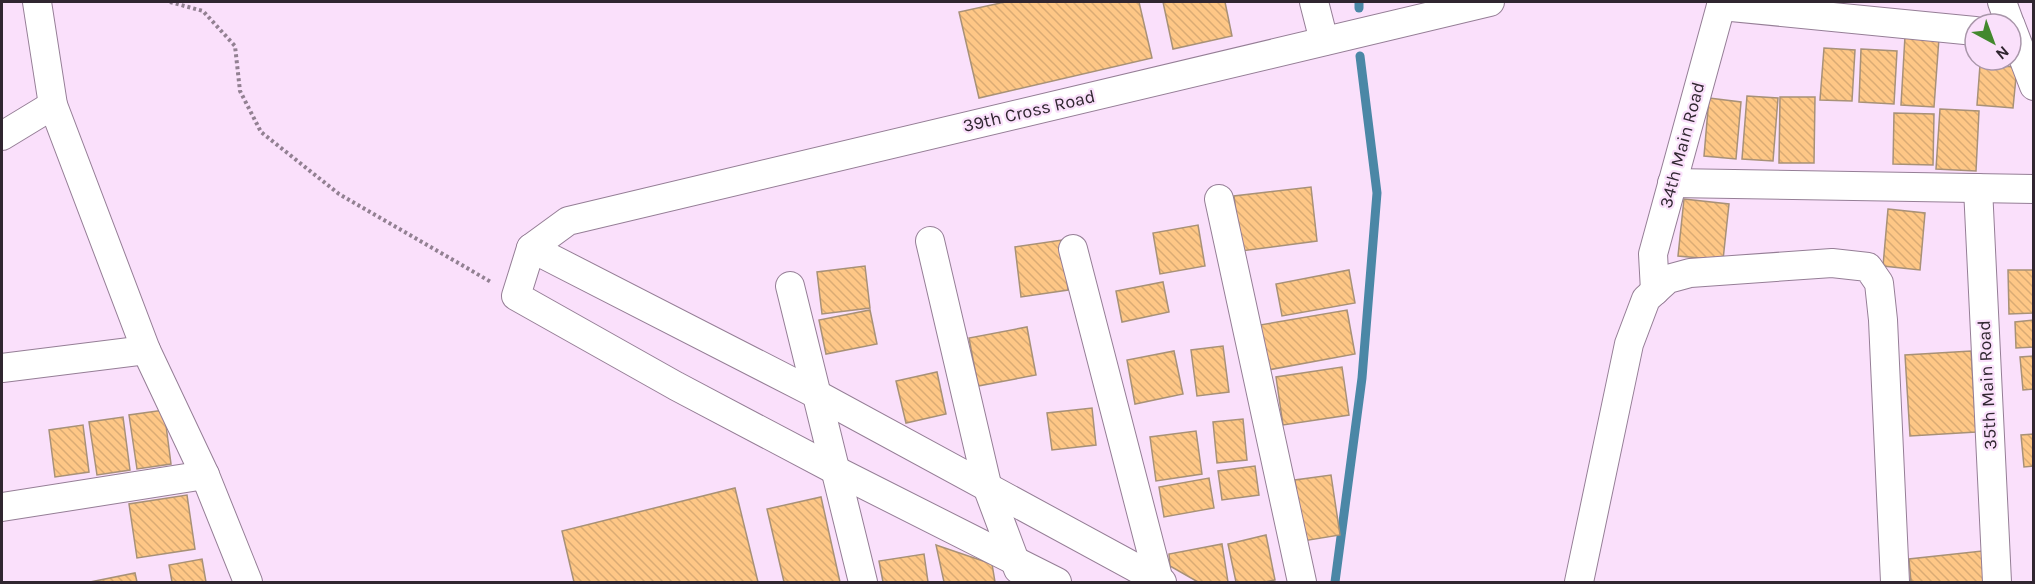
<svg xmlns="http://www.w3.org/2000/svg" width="2035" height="584" font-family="Karla,sans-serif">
  <defs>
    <pattern id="building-back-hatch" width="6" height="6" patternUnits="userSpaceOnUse" patternTransform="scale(1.5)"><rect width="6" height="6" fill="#fec786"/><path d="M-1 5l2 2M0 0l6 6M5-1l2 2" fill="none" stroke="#daab74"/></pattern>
  </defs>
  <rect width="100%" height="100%" fill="#fae0fb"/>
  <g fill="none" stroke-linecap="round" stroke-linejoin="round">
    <g stroke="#4b87a6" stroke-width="9">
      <polyline points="1359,2 1359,8"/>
      <polyline points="1335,582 1362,378 1377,193 1360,56"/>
    </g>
  </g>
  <g fill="url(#building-back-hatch)" stroke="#a89177" stroke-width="1.5">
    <polygon points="1005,2 1139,2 1152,58 979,98 959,12"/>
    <polygon points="1163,2 1225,2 1232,36 1173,49"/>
    <polygon points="1905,36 1939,38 1934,107 1901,105"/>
    <polygon points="1824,48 1855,50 1852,101 1820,100"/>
    <polygon points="1861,49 1897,51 1894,104 1859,102"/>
    <polygon points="1980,65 2017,67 2013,108 1977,105"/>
    <polygon points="1747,96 1778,98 1773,161 1742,159"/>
    <polygon points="1780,97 1815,97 1814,163 1779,163"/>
    <polygon points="1709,98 1741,102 1736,159 1704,156"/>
    <polygon points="1940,109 1979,111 1976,171 1936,169"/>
    <polygon points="1894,113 1934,114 1933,165 1893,164"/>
    <polygon points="1311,187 1317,241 1241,251 1234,196"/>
    <polygon points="1684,199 1729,204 1723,260 1678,256"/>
    <polygon points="1888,209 1925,213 1920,270 1883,266"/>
    <polygon points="1198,225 1205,266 1160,274 1153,233"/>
    <polygon points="1062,240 1068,290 1021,297 1015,247"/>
    <polygon points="865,266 870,308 822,314 817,272"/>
    <polygon points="1349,270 1355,303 1282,316 1276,284"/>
    <polygon points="2008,270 2034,270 2034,313 2009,314"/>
    <polygon points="1163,282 1169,312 1122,322 1116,291"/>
    <polygon points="870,310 877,344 826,354 819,320"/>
    <polygon points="1347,310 1355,354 1268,370 1260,325"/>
    <polygon points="2034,320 2034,347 2016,348 2015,322"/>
    <polygon points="1027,327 1036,375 978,386 969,338"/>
    <polygon points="1223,346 1229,392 1197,396 1191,350"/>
    <polygon points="1174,351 1183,394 1135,404 1127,360"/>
    <polygon points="1971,351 1976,432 1910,436 1905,355"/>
    <polygon points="2034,356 2034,389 2023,390 2020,357"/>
    <polygon points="1342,367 1349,415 1283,425 1276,377"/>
    <polygon points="937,372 946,414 906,423 896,381"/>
    <polygon points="1092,408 1096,445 1052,450 1047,413"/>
    <polygon points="164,410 171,464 137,469 129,415"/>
    <polygon points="123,417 130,470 97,475 89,422"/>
    <polygon points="1243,419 1247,460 1217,463 1213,422"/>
    <polygon points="83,425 89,472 55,477 49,430"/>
    <polygon points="1196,431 1202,474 1156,481 1150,437"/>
    <polygon points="2034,434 2034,466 2024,467 2021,435"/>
    <polygon points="1255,466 1259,495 1222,500 1218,471"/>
    <polygon points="1331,475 1340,535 1303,541 1295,480"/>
    <polygon points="1209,478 1214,508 1164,517 1159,487"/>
    <polygon points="735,488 758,582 574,582 562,531"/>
    <polygon points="187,495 195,549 137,558 129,504"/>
    <polygon points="821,497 840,582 784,582 767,509"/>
    <polygon points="1266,535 1275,580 1265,582 1236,582 1228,544"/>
    <polygon points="1222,544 1228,582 1198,582 1170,566 1169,554"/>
    <polygon points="936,545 992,564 995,582 944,582"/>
    <polygon points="1982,551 1985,582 1911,582 1909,559"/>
    <polygon points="924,554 928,582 883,582 879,561"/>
    <polygon points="202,559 206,582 172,582 169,565"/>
    <polygon points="135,573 137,582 90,582"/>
  </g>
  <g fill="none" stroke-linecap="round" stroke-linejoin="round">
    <defs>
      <g id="street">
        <polyline points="37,2 53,105 146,350 205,475 248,582"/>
        <polyline points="1314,2 1324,41"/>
        <polyline points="2002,2 2010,24"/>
        <polyline points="1721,6 1975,31"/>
        <polyline points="2011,26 2034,86"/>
        <polyline points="2,136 53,105"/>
        <polyline points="1672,183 2034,189"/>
        <polyline points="1978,188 1997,582"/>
        <polyline points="1219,199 1302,582"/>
        <polyline points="930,241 988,489 1018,569"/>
        <polyline points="531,248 816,394 1162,582"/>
        <polyline points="1073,249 1159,581"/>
        <polyline points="790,286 863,582"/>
        <polyline points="1655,291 1653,254 1722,2"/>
        <polyline points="2,368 146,350"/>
        <polyline points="2,507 205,475"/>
        <polyline points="1057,582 837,471 676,386 516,296 531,248 568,221 1490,2"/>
        <polyline points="1579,582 1629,344 1646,299 1668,279 1690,273 1832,263 1868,267 1879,283 1883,320 1895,582"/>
      </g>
    </defs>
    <use href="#street" stroke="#957e96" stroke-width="30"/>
    <polyline stroke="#928092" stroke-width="4" stroke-dasharray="3 3" stroke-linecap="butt" points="170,2 203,11 235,46 240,91 261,132 339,194 491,282"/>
    <use href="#street" stroke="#fff" stroke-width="28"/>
  </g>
  <g text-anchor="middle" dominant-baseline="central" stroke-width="4.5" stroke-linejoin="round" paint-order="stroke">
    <g font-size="18" fill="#302630" stroke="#fae0fb">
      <text transform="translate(1029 111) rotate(-13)">39th Cross Road</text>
      <text transform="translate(1682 145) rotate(-75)">34th Main Road</text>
      <text transform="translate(1987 385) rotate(-93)">35th Main Road</text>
    </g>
  </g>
  <rect width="2035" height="584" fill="none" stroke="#302630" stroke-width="6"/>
  <g transform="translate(1993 42) rotate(139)"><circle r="28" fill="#fae0fb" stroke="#a996aa" stroke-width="1.5"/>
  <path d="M0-4.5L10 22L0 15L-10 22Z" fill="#42882d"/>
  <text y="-9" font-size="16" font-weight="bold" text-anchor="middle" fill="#302630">N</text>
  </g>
</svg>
